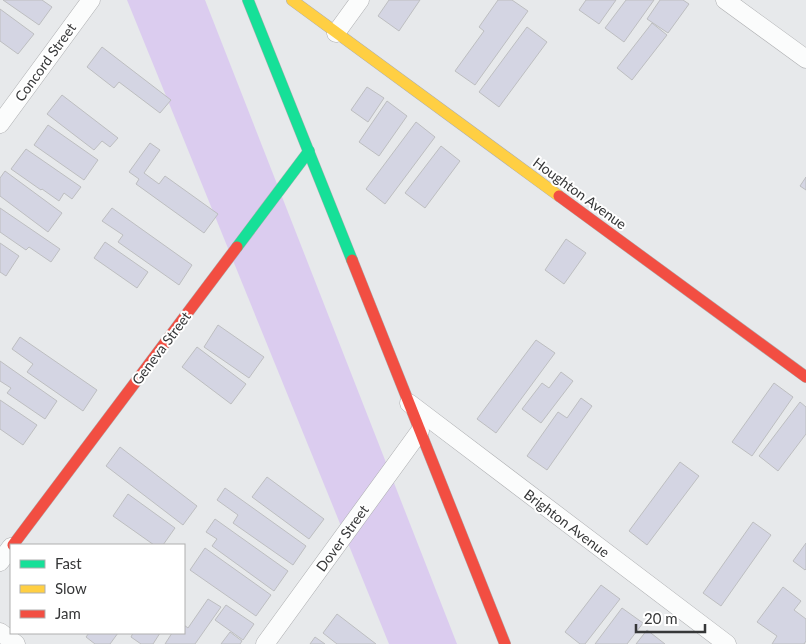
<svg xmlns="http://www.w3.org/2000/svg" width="806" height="644" font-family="Lato,sans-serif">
  <rect width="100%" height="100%" fill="#e7e9eb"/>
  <polygon fill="#dbccef" points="127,0 205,0 457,644 389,644"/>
  <g fill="#d4d5e3" stroke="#bdbec0">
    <polygon points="3,0 42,0 52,7 39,25"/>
    <polygon points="389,0 420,0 399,31 378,16"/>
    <polygon points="498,0 512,0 528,11 475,85 455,71 484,31 479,27"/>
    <polygon points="586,0 616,0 599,24 579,10"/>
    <polygon points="626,0 654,0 624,42 605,28"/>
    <polygon points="660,0 683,0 689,4 668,33 647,19"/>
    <polygon points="0,9 34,34 18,54 0,41"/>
    <polygon points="652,23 667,35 632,80 617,68"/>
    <polygon points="527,27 547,42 499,107 479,92"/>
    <polygon points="102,47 171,100 160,113 119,82 114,88 87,67"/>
    <polygon points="367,87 384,98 368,122 351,110"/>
    <polygon points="62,95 118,138 110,147 102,141 94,150 47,114"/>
    <polygon points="387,101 407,116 379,156 359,142"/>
    <polygon points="416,122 435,137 385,204 366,189"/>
    <polygon points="48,125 98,160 84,180 34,145"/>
    <polygon points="150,143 160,150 144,173 159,184 165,176 218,214 204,233 136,184 139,179 129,172"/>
    <polygon points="441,146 460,161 425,208 405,193"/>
    <polygon points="26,149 81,187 72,199 64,193 59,201 42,189 41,190 11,169"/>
    <polygon points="5,171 62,213 48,232 0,196 0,178"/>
    <polygon points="806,177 806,190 800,186"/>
    <polygon points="0,208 60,249 51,262 29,247 26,250 0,232"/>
    <polygon points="112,208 192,265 179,285 118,242 123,235 102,221"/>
    <polygon points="566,239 586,253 564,284 545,270"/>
    <polygon points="105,242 148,272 137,288 94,258"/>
    <polygon points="0,243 19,256 6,276 0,272"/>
    <polygon points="218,325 264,357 249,378 204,347"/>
    <polygon points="20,337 97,390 83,411 27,372 33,364 12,349"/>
    <polygon points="536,340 555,353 496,433 477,419"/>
    <polygon points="197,347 246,384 231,404 182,367"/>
    <polygon points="0,361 57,401 45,419 7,393 11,388 0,381"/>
    <polygon points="561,372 573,381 541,423 522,409 542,383 549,388"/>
    <polygon points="774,383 793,397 752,456 732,442"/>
    <polygon points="581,398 592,406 547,470 527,456 558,412 567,418"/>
    <polygon points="0,400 37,425 23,445 0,429"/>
    <polygon points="800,402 806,407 806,434 778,471 759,456"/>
    <polygon points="120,447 197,506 183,525 106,466"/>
    <polygon points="680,462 699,476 647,545 629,531"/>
    <polygon points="267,477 324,519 309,539 252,497"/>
    <polygon points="225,488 306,546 293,565 233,523 238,515 217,500"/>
    <polygon points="128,494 175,528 163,545 154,545 113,516"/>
    <polygon points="215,519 288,571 274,591 212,546 217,539 206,532"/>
    <polygon points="753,522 771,535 721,606 703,593"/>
    <polygon points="806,543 806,569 805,570 793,561"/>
    <polygon points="205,548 271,595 256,616 190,570"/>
    <polygon points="601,585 620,599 585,644 580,644 565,632"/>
    <polygon points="783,587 801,601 794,610 806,619 806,641 804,644 772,644 777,636 757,622"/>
    <polygon points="208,599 221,607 195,644 165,644 172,633 184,633 184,625 188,628"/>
    <polygon points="226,605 254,624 243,640 215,620"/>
    <polygon points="622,608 643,623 627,644 595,644"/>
    <polygon points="337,614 376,644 337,644 323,633"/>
    <polygon points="647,630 665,644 636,644"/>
    <polygon points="230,632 242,641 240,644 221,644"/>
    <polygon points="89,633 118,633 110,644 95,644 86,637"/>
    <polygon points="133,633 160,633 153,644 141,644 131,637"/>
    <polygon points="315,637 325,644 310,644"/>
  </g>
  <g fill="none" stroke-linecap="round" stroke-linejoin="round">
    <defs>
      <g id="street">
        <polyline points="725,0 806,59"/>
        <polyline points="336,33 360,0"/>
        <polyline points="0,124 91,0"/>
        <polyline points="409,403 727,644"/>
        <polyline points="0,562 11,547"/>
        <polyline points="0,632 16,644"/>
        <polyline points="265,644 420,431"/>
      </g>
      <g id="fast">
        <polyline points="248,0 352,260"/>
        <polyline points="237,247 309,151"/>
      </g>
      <polyline id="slow" points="292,0 559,196"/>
      <g id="jam">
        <polyline points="559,196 806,377"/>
        <polyline points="352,260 505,644"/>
        <polyline points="13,545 237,247"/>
      </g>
    </defs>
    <use href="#street" stroke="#adaeb0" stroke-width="19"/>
    <use href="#fast" stroke="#adaeb0" stroke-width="12"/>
    <use href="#slow" stroke="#adaeb0" stroke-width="12"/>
    <use href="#jam" stroke="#adaeb0" stroke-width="12"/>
    <use href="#street" stroke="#fbfcfc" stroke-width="18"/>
    <use href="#fast" stroke="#16e098" stroke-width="11"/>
    <use href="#slow" stroke="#ffcf43" stroke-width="11"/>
    <use href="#jam" stroke="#f24e42" stroke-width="11"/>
  </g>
  <g text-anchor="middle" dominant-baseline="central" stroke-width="4" stroke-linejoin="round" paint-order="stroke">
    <g font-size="14" fill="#363738" stroke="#fff">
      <text transform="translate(45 62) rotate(-54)">Concord Street</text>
      <text transform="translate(580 193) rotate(36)">Houghton Avenue</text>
      <text transform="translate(161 348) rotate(-53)">Geneva Street</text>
      <text transform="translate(567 523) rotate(37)">Brighton Avenue</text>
      <text transform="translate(342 538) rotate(-54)">Dover Street</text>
    </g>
  </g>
  <rect x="10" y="544" width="175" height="90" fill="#ffffff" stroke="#afafaf"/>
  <rect x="20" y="560" width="25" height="8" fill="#16e098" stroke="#afafaf"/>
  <text x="55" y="569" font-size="15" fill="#363738">Fast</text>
  <rect x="20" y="585" width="25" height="8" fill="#ffcf43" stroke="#afafaf"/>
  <text x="55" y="594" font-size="15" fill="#363738">Slow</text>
  <rect x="20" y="610" width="25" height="8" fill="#f24e42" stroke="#afafaf"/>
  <text x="55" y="619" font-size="15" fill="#363738">Jam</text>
  <path d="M636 624v8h69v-8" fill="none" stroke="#363738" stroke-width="2.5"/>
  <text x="644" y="624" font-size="15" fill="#363738" stroke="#ffffff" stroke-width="4" paint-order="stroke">20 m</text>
</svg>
